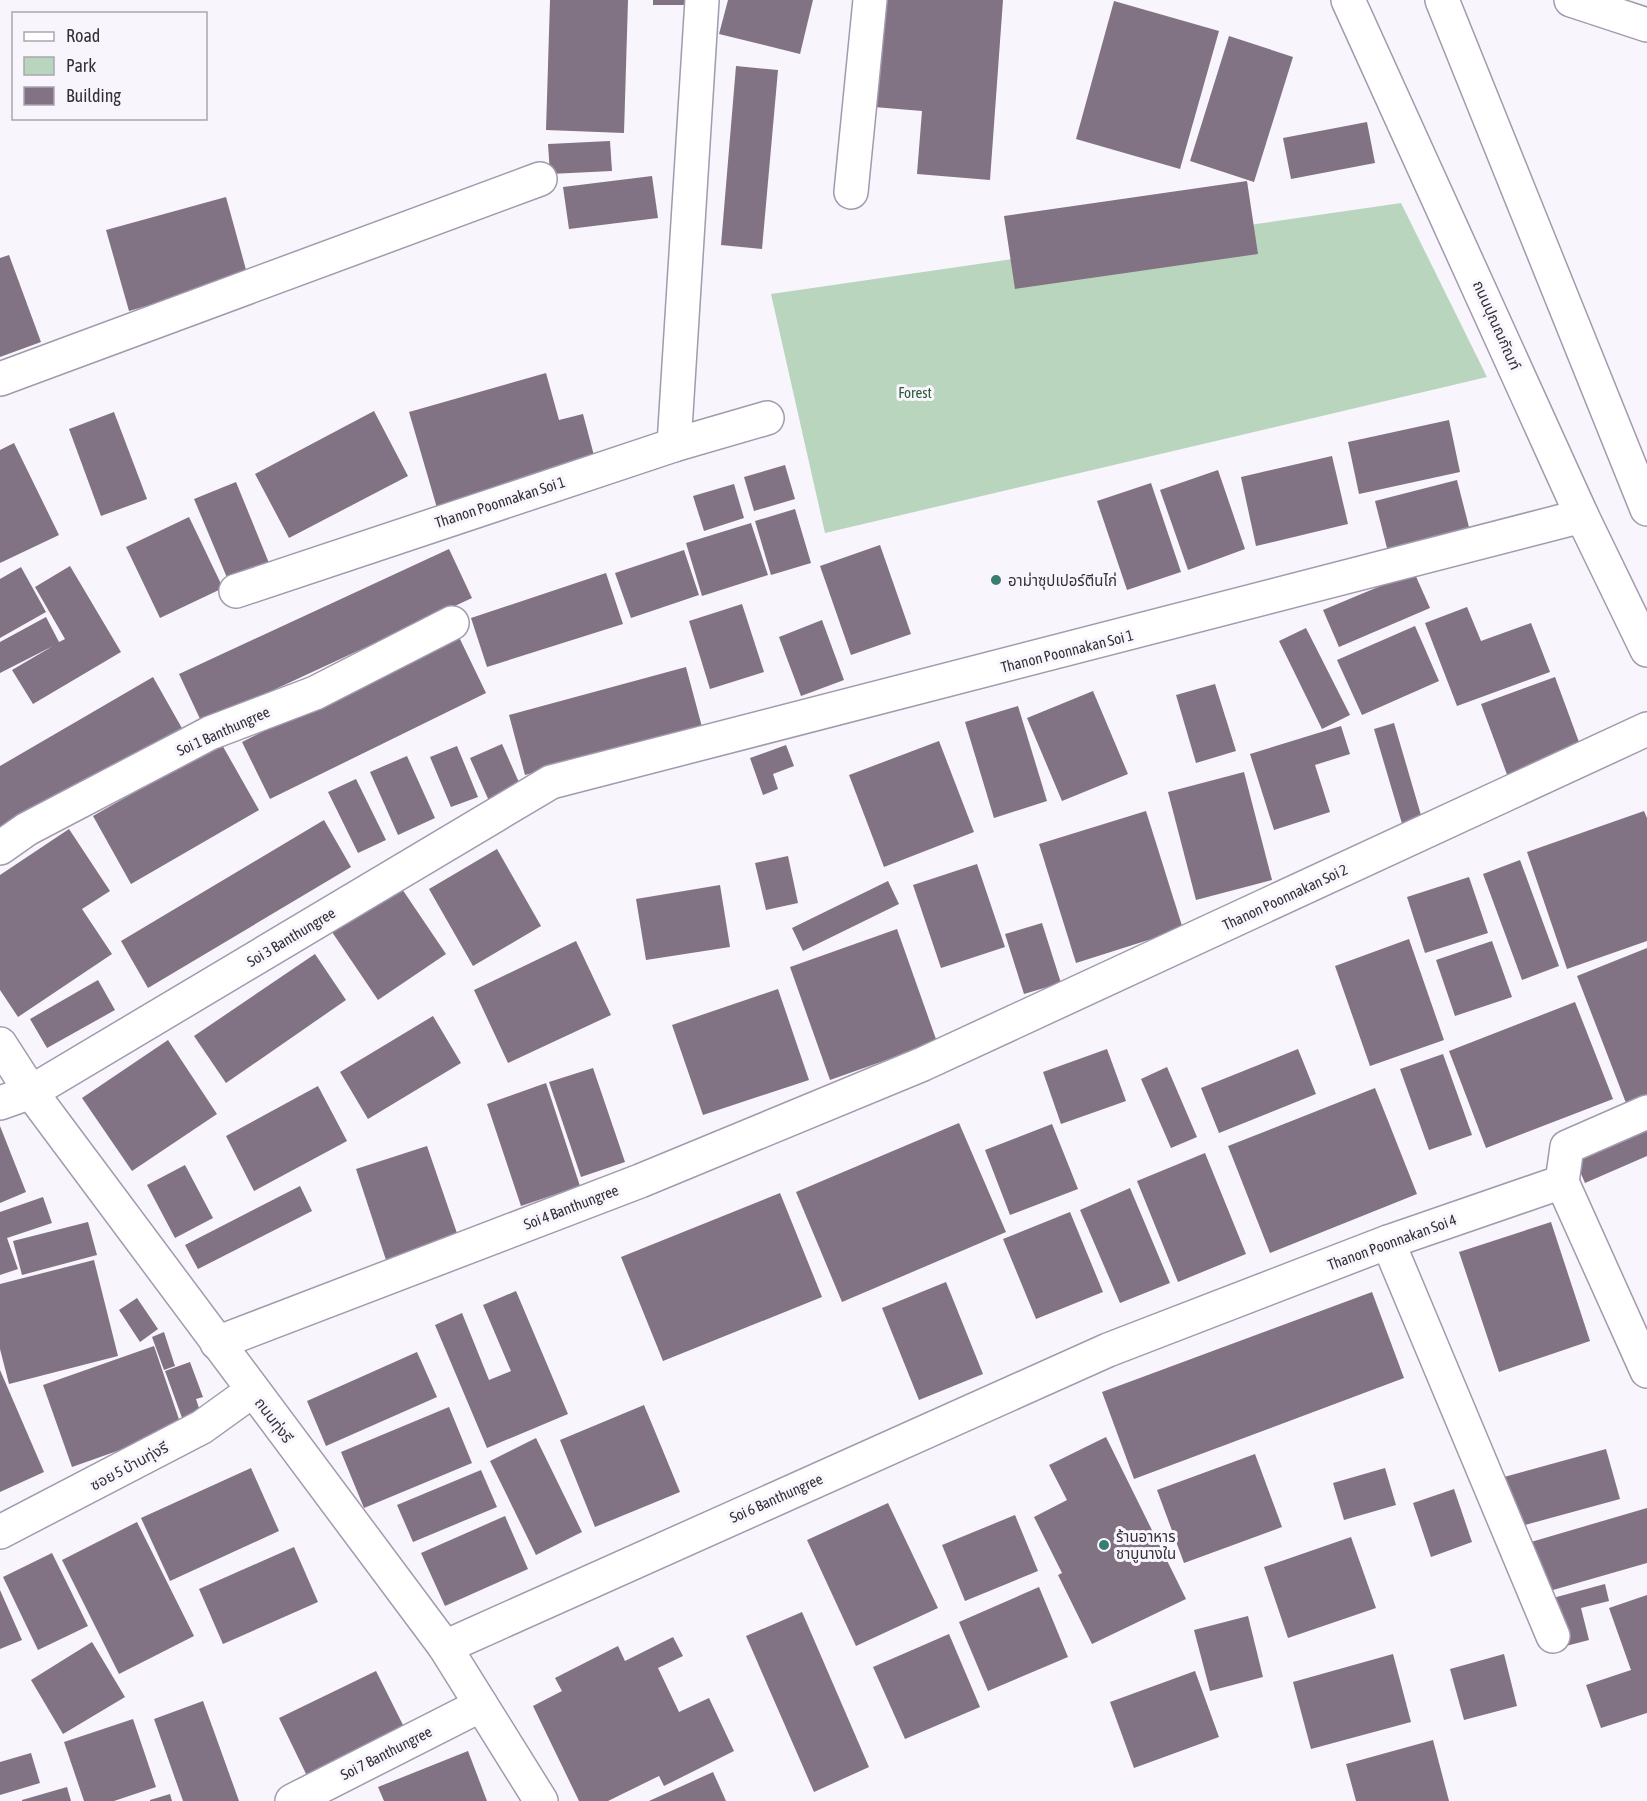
<svg xmlns="http://www.w3.org/2000/svg" width="1647" height="1801" font-family="'Asap Condensed','Noto Sans Thai',sans-serif">
  <rect width="100%" height="100%" fill="#f8f5fd"/>
  <polygon fill="#bad5be" points="1401,203 1487,377 825,533 771,294"/>
  <g fill="#817383">
    <polygon points="550,0 628,0 624,133 546,130"/>
    <rect x="653" y="0" width="31" height="5"/>
    <polygon points="728,0 813,0 800,54 719,34"/>
    <polygon points="882,0 1003,0 990,180 917,174 922,111 874,107"/>
    <polygon points="1114,1 1219,31 1180,169 1076,139"/>
    <polygon points="1229,36 1293,57 1254,182 1190,161"/>
    <polygon points="736,66 778,70 762,249 721,245"/>
    <polygon points="1367,122 1375,163 1291,179 1283,138"/>
    <polygon points="610,141 612,171 550,174 548,144"/>
    <polygon points="652,176 658,218 569,229 563,187"/>
    <polygon points="1247,181 1258,254 1015,289 1004,216"/>
    <polygon points="226,197 248,277 129,311 106,230"/>
    <polygon points="9,255 41,342 0,357 0,258"/>
    <polygon points="546,373 559,420 583,414 596,463 437,508 409,412"/>
    <polygon points="374,411 408,476 289,538 255,474"/>
    <polygon points="114,412 147,499 101,516 69,429"/>
    <polygon points="1449,420 1460,472 1359,494 1348,442"/>
    <polygon points="14,443 59,535 0,563 0,450"/>
    <polygon points="1332,456 1348,524 1256,546 1241,477"/>
    <polygon points="785,465 795,499 754,511 744,477"/>
    <polygon points="1218,470 1245,549 1188,570 1160,490"/>
    <polygon points="1457,480 1471,535 1389,556 1375,501"/>
    <polygon points="236,482 269,563 228,580 194,499"/>
    <polygon points="1151,483 1181,572 1127,590 1097,501"/>
    <polygon points="734,484 744,518 704,531 693,496"/>
    <polygon points="795,509 811,563 771,575 755,521"/>
    <polygon points="189,517 223,588 160,618 126,547"/>
    <polygon points="751,523 768,575 702,596 686,543"/>
    <polygon points="880,545 911,634 851,655 820,566"/>
    <polygon points="449,549 472,598 202,723 179,674"/>
    <polygon points="684,550 699,595 631,618 615,573"/>
    <polygon points="70,566 121,652 33,704 12,670 53,646 0,673 0,642 46,617 59,642 65,639 35,587"/>
    <polygon points="21,567 46,612 0,638 0,579"/>
    <polygon points="1414,572 1430,608 1339,647 1323,610"/>
    <polygon points="606,573 623,624 487,667 471,618"/>
    <polygon points="742,604 764,672 710,689 689,621"/>
    <polygon points="1467,607 1481,641 1531,623 1550,672 1457,706 1425,623"/>
    <polygon points="822,620 844,680 801,696 779,637"/>
    <polygon points="1415,626 1439,681 1362,715 1337,660"/>
    <polygon points="1306,628 1350,715 1322,729 1279,641"/>
    <polygon points="458,635 486,693 270,799 242,742"/>
    <polygon points="686,667 702,727 525,775 509,715"/>
    <polygon points="153,677 183,730 0,837 0,766"/>
    <polygon points="1555,677 1583,753 1509,780 1481,704"/>
    <polygon points="1215,684 1236,751 1196,763 1176,695"/>
    <polygon points="1093,691 1128,774 1062,801 1027,718"/>
    <polygon points="1018,706 1047,801 994,818 965,722"/>
    <polygon points="1394,723 1423,822 1403,827 1374,729"/>
    <polygon points="1341,726 1350,754 1315,765 1330,812 1274,830 1250,754"/>
    <polygon points="939,741 974,832 884,867 849,775"/>
    <polygon points="221,743 259,810 131,884 93,816"/>
    <polygon points="502,744 521,787 489,801 470,758"/>
    <polygon points="786,745 794,766 773,774 778,789 763,795 750,758"/>
    <polygon points="457,746 478,797 451,807 430,757"/>
    <polygon points="407,756 435,818 398,835 370,772"/>
    <polygon points="1244,772 1272,880 1196,900 1168,792"/>
    <polygon points="356,779 386,840 358,853 328,792"/>
    <polygon points="1146,811 1183,929 1076,963 1039,844"/>
    <polygon points="1644,811 1647,818 1647,941 1567,969 1527,852"/>
    <polygon points="324,820 351,867 148,988 121,941"/>
    <polygon points="69,829 110,891 82,909 112,954 18,1017 0,990 0,875"/>
    <polygon points="497,849 541,926 473,966 429,889"/>
    <polygon points="788,856 798,903 766,910 755,863"/>
    <polygon points="1520,860 1559,966 1522,980 1483,874"/>
    <polygon points="977,864 1005,947 941,968 913,885"/>
    <polygon points="1469,877 1488,933 1425,953 1407,897"/>
    <polygon points="888,881 899,904 803,951 792,928"/>
    <polygon points="720,885 730,947 646,960 636,899"/>
    <polygon points="400,886 446,954 378,1000 332,932"/>
    <polygon points="1042,923 1061,983 1024,994 1005,934"/>
    <polygon points="897,929 937,1042 830,1080 790,967"/>
    <polygon points="1409,939 1444,1040 1370,1066 1335,966"/>
    <polygon points="576,941 611,1015 508,1063 474,990"/>
    <polygon points="1492,941 1512,997 1455,1016 1436,960"/>
    <polygon points="1647,948 1647,1096 1626,1103 1577,976"/>
    <polygon points="315,954 346,1000 226,1083 194,1036"/>
    <polygon points="98,980 115,1010 47,1048 30,1019"/>
    <polygon points="778,989 809,1080 703,1115 672,1025"/>
    <polygon points="1575,1002 1613,1099 1486,1148 1449,1051"/>
    <polygon points="433,1016 461,1063 368,1119 340,1072"/>
    <polygon points="168,1040 217,1114 132,1171 82,1098"/>
    <polygon points="1107,1049 1126,1101 1061,1124 1043,1072"/>
    <polygon points="1298,1049 1316,1094 1219,1133 1201,1088"/>
    <polygon points="1443,1054 1472,1135 1429,1150 1400,1069"/>
    <polygon points="1167,1067 1197,1137 1171,1148 1141,1079"/>
    <polygon points="593,1068 625,1162 581,1177 549,1082"/>
    <polygon points="546,1083 580,1186 521,1206 487,1104"/>
    <polygon points="318,1086 347,1141 254,1191 226,1136"/>
    <polygon points="1375,1088 1417,1194 1270,1253 1228,1146"/>
    <polygon points="1647,1117 1647,1156 1585,1183 1570,1149"/>
    <polygon points="959,1123 1006,1232 842,1302 796,1192"/>
    <polygon points="1052,1124 1078,1189 1010,1215 985,1150"/>
    <polygon points="0,1126 26,1192 0,1203"/>
    <polygon points="427,1146 459,1239 387,1263 356,1169"/>
    <polygon points="1205,1153 1246,1254 1178,1282 1137,1181"/>
    <polygon points="185,1165 213,1218 175,1238 147,1185"/>
    <polygon points="300,1186 312,1211 198,1269 185,1245"/>
    <polygon points="1130,1188 1170,1283 1120,1303 1080,1210"/>
    <polygon points="780,1193 822,1297 663,1361 621,1257"/>
    <polygon points="43,1197 52,1223 7,1238 18,1269 0,1275 0,1212"/>
    <polygon points="1070,1212 1103,1292 1036,1319 1003,1239"/>
    <polygon points="88,1222 97,1255 22,1275 13,1241"/>
    <polygon points="1551,1222 1590,1341 1499,1372 1459,1252"/>
    <polygon points="94,1260 118,1356 9,1384 0,1349 0,1284"/>
    <polygon points="946,1282 983,1374 919,1400 882,1308"/>
    <polygon points="516,1291 568,1414 487,1448 435,1325 462,1313 489,1380 511,1371 483,1305"/>
    <polygon points="1372,1292 1404,1378 1134,1479 1102,1392"/>
    <polygon points="137,1298 158,1329 140,1342 119,1310"/>
    <polygon points="164,1332 175,1366 164,1370 152,1337"/>
    <polygon points="154,1346 182,1428 72,1467 43,1385"/>
    <polygon points="417,1352 437,1397 326,1446 307,1401"/>
    <polygon points="190,1362 203,1397 196,1399 203,1420 185,1426 165,1371"/>
    <polygon points="0,1370 44,1472 0,1492"/>
    <polygon points="644,1405 680,1492 595,1527 560,1440"/>
    <polygon points="449,1407 472,1463 364,1508 341,1452"/>
    <polygon points="1106,1437 1186,1599 1092,1644 1058,1575 1062,1573 1034,1517 1067,1500 1049,1465"/>
    <polygon points="536,1438 582,1532 536,1555 490,1461"/>
    <polygon points="1606,1449 1620,1499 1518,1527 1504,1477"/>
    <polygon points="1255,1454 1282,1527 1184,1563 1157,1490"/>
    <polygon points="251,1468 279,1531 170,1581 141,1518"/>
    <polygon points="1385,1468 1396,1505 1344,1520 1333,1483"/>
    <polygon points="481,1470 497,1507 413,1542 397,1505"/>
    <polygon points="1454,1489 1472,1542 1431,1557 1413,1503"/>
    <polygon points="888,1503 938,1608 856,1646 807,1540"/>
    <polygon points="1647,1508 1647,1563 1546,1592 1531,1542"/>
    <polygon points="1015,1515 1038,1571 965,1601 942,1545"/>
    <polygon points="505,1516 528,1569 445,1606 421,1553"/>
    <polygon points="137,1522 194,1636 119,1674 62,1560"/>
    <polygon points="1351,1537 1376,1608 1288,1638 1264,1567"/>
    <polygon points="294,1547 318,1602 223,1644 199,1589"/>
    <polygon points="52,1553 88,1626 38,1650 3,1577"/>
    <polygon points="1605,1584 1609,1601 1581,1608 1589,1640 1562,1647 1549,1599"/>
    <polygon points="1039,1587 1068,1657 988,1691 959,1622"/>
    <polygon points="0,1590 22,1640 0,1649"/>
    <polygon points="1647,1595 1647,1713 1601,1728 1586,1685 1631,1670 1609,1608"/>
    <polygon points="802,1612 869,1767 814,1792 746,1636"/>
    <polygon points="1248,1616 1263,1677 1210,1691 1194,1630"/>
    <polygon points="949,1634 980,1707 905,1739 873,1667"/>
    <polygon points="673,1637 683,1656 658,1668 679,1712 709,1698 734,1751 664,1786 659,1776 608,1801 579,1801 533,1706 562,1691 555,1678 618,1646 625,1661"/>
    <polygon points="92,1642 125,1697 63,1734 31,1680"/>
    <polygon points="1393,1654 1411,1722 1311,1749 1293,1682"/>
    <polygon points="1504,1654 1517,1706 1464,1720 1450,1669"/>
    <polygon points="376,1671 406,1731 308,1778 279,1718"/>
    <polygon points="1195,1671 1219,1737 1134,1768 1110,1702"/>
    <polygon points="203,1701 239,1801 183,1801 154,1719"/>
    <polygon points="133,1719 156,1787 114,1801 84,1801 64,1742"/>
    <polygon points="1433,1740 1449,1801 1356,1801 1346,1764"/>
    <polygon points="468,1751 487,1801 384,1801 378,1787"/>
    <polygon points="31,1753 40,1783 0,1795 0,1762"/>
    <polygon points="713,1772 726,1801 649,1801"/>
    <polygon points="67,1787 71,1801 22,1801 22,1800"/>
    <polygon points="170,1794 172,1801 150,1801 150,1800"/>
  </g>
  <g fill="none" stroke-linecap="round" stroke-linejoin="round">
    <defs>
      <g id="street">
        <polyline points="851,192 870,0"/>
        <polyline points="0,379 540,179"/>
        <polyline points="674,445 702,0"/>
        <polyline points="236,591 674,445 767,418"/>
        <polyline points="0,848 27,829 210,733 315,693 452,623"/>
        <polyline points="0,1103 31,1092 551,782 1582,516"/>
        <polyline points="1562,1182 1647,1371"/>
        <polyline points="1388,1242 1553,1636"/>
        <polyline points="217,1343 640,1181 923,1064 1647,729"/>
        <polyline points="0,1532 202,1427 252,1391"/>
        <polyline points="445,1647 1108,1350 1388,1242 1562,1182 1567,1147 1647,1112"/>
        <polyline points="292,1801 481,1705"/>
      </g>
      <g id="secondary">
        <polyline points="1348,0 1582,516 1647,650"/>
        <polyline points="1442,0 1647,509"/>
        <polyline points="0,1044 31,1092 445,1647 541,1801"/>
      </g>
      <polyline id="primary" points="1571,0 1647,25"/>
    </defs>
    <use href="#street" stroke="#a29aad" stroke-width="36"/>
    <use href="#secondary" stroke="#a29aad" stroke-width="36"/>
    <use href="#primary" stroke="#a29aad" stroke-width="36"/>
    <use href="#street" stroke="#fff" stroke-width="33"/>
    <use href="#secondary" stroke="#fff" stroke-width="33"/>
    <use href="#primary" stroke="#fff" stroke-width="33"/>
  </g>
  <g fill="#397c70" stroke="#f8f5fd" stroke-width="2">
    <circle cx="996" cy="580" r="6"/>
    <circle cx="1104" cy="1545" r="6"/>
  </g>
  <g text-anchor="middle" dominant-baseline="central" stroke-width="6" stroke-linejoin="round" paint-order="stroke">
    <g font-size="15" fill="#333038" stroke="#f8f5fd">
      <text transform="translate(1497 325) rotate(66)">ถนนปุณณกัณฑ์</text>
      <text transform="translate(500 502) rotate(-18)">Thanon Poonnakan Soi 1</text>
      <text transform="translate(1067 651) rotate(-14)">Thanon Poonnakan Soi 1</text>
      <text transform="translate(223 731) rotate(-24)">Soi 1 Banthungree</text>
      <text transform="translate(1285 897) rotate(-25)">Thanon Poonnakan Soi 2</text>
      <text transform="translate(291 937) rotate(-31)">Soi 3 Banthungree</text>
      <text transform="translate(571 1207) rotate(-21)">Soi 4 Banthungree</text>
      <text transform="translate(1392 1242) rotate(-20)">Thanon Poonnakan Soi 4</text>
      <text transform="translate(274 1420) rotate(53)">ถนนทุ่งรี</text>
      <text transform="translate(129 1466) rotate(-28)">ซอย 5 บ้านทุ่งรี</text>
      <text transform="translate(776 1498) rotate(-24)">Soi 6 Banthungree</text>
      <text transform="translate(386 1753) rotate(-27)">Soi 7 Banthungree</text>
    </g>
    <g font-size="15" fill="#2f5a38" stroke="#f8f5fd">
      <text x="915" y="392">Forest</text>
    </g>
    <g font-size="15" fill="#333038" stroke="#f8f5fd" text-anchor="start">
      <text x="1008" y="580">อาม่าซุปเปอร์ตีนไก่</text>
      <text x="1116" y="1536">ร้านอาหาร<tspan x="1116" dy="17">ชาบูนางใน</tspan></text>
    </g>
  </g>
  <rect x="12" y="12" width="195" height="108" fill="#f8f5fd" stroke="#a9a6ae" stroke-width="1.5"/>
  <rect x="24" y="32" width="30" height="9" fill="#ffffff" stroke="#a9a6ae" stroke-width="1.5"/>
  <text x="66" y="42" font-size="18" fill="#333038">Road</text>
  <rect x="24" y="57" width="30" height="18" fill="#bad5be" stroke="#a9a6ae" stroke-width="1.5"/>
  <text x="66" y="72" font-size="18" fill="#333038">Park</text>
  <rect x="24" y="87" width="30" height="18" fill="#817383" stroke="#a9a6ae" stroke-width="1.5"/>
  <text x="66" y="102" font-size="18" fill="#333038">Building</text>
</svg>
